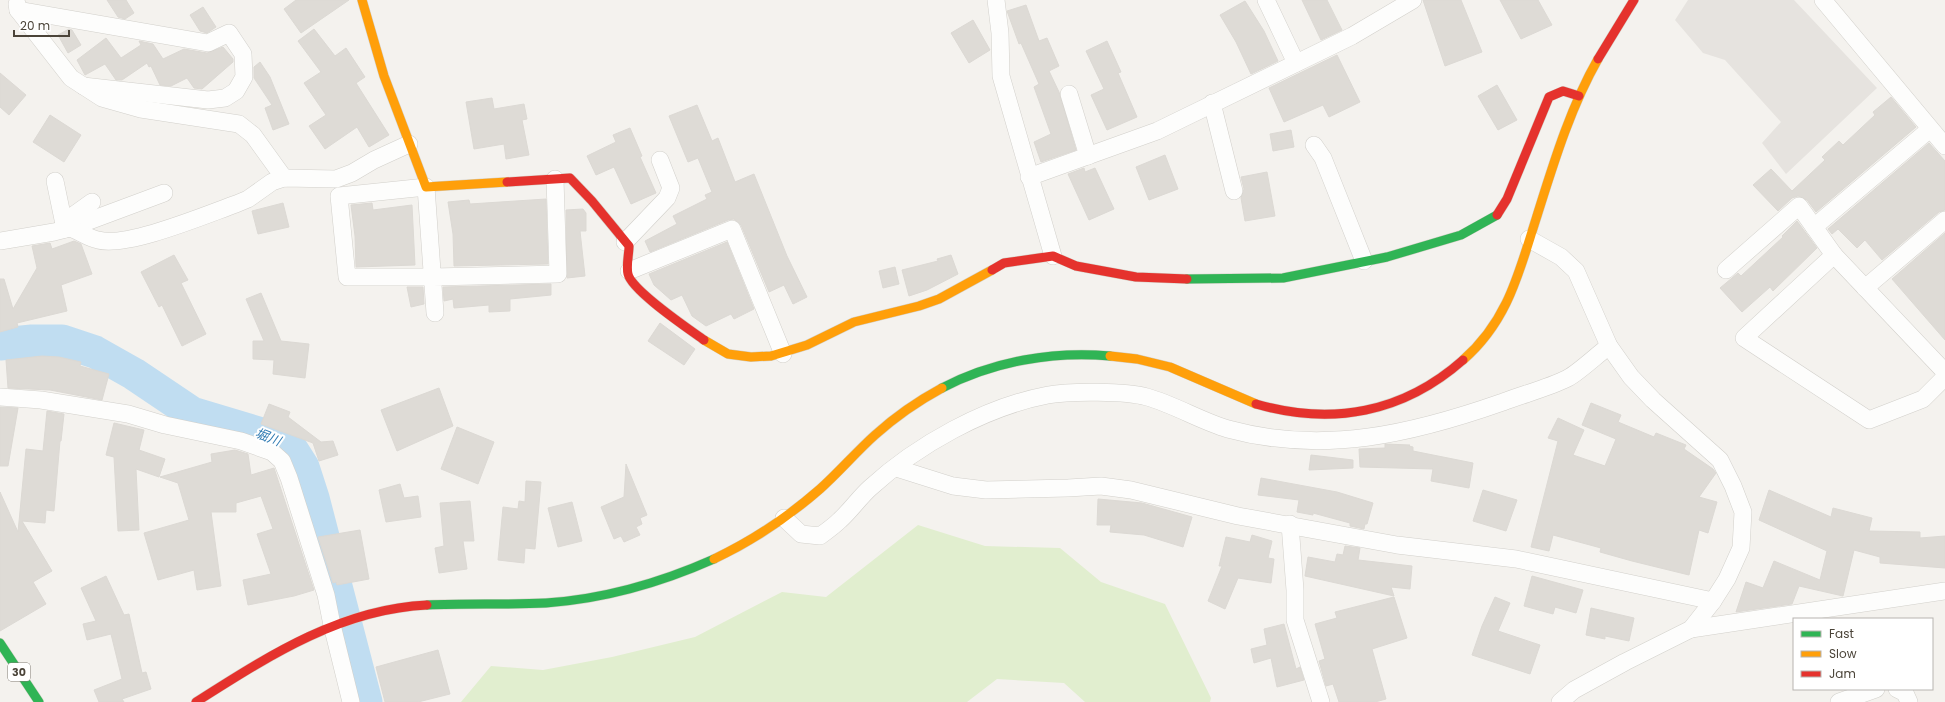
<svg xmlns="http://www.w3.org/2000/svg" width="1945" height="702" font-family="Poppins,'Noto Sans JP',sans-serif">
  <rect width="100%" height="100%" fill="#f4f2ee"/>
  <polygon fill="#e1eecf" points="918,525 985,546 1060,548 1101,582 1165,604 1211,698 1210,702 1085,702 1064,683 997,679 967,702 461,702 491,666 543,670 612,657 695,637 782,592 826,597"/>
  <polygon fill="#e6e3df" points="1688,0 1794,0 1877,88 1786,174 1762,143 1781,122 1725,60 1703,53 1675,20"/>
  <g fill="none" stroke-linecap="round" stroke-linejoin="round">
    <polyline stroke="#c0ddf1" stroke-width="33" points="0,344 32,341 62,341 95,352 134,374 192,413 265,435 289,445 303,467 313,498 366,702"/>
  </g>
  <g fill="#dedbd6" stroke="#dcd9d4">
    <polygon points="107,0 126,0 134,13 125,19 118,17"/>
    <polygon points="296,0 349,0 301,33 284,9"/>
    <polygon points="1302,0 1327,0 1342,30 1321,40"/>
    <polygon points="1423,0 1461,0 1482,52 1445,66"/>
    <polygon points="1500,0 1538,0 1552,25 1521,39"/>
    <polygon points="1245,1 1264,31 1278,61 1251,74 1236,42 1220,15"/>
    <polygon points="1026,5 1039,41 1047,38 1059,66 1049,71 1059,92 1076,150 1041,162 1034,142 1051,134 1034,87 1039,84 1021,43 1019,44 1007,11"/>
    <polygon points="203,7 216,27 207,33 200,31 190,15"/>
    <polygon points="973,20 990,50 969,63 951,33"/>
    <polygon points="69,29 72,30 81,45 68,53 58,35"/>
    <polygon points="314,29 335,56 346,48 365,77 356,83 389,135 369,147 357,127 325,149 309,126 326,115 304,83 321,72 298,41"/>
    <polygon points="106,38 121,58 141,45 139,41 153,44 163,59 184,49 207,53 223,47 233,59 233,62 202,89 194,88 187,78 171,86 160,85 151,66 149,67 147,63 122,80 116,80 105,64 85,75 77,60"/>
    <polygon points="1107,41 1121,72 1118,73 1137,117 1107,130 1091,95 1104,89 1086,51"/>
    <polygon points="1337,55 1360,102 1329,117 1323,105 1284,122 1269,88"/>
    <polygon points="260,62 270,77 289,124 273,130 265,108 272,105 254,78 254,67"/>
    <polygon points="0,73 26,95 9,115 0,107"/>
    <polygon points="1497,85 1517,120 1498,130 1478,96"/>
    <polygon points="1891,97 1916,127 1816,212 1807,200 1798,196 1792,198 1778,211 1753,185 1771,169 1792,191 1825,160 1822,157 1839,141 1843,145 1875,115 1873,112"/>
    <polygon points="492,98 494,109 524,104 527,119 522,120 529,155 506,159 504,144 474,149 466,102"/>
    <polygon points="697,105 712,141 718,138 735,182 754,174 787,256 807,297 793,304 784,285 769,292 741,225 734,219 728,220 650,252 645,241 677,224 673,216 707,199 705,195 712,192 698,158 688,162 669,116"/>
    <polygon points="50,115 81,135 64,162 33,142"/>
    <polygon points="630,128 642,156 640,157 656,193 631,204 614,167 596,175 587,156 616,142 613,135"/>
    <polygon points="1291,130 1294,147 1273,151 1270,134"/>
    <polygon points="1929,143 1945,161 1945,210 1939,212 1882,260 1865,240 1857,248 1838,229 1832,234 1828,229"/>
    <polygon points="1165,155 1178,189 1149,200 1136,167"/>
    <polygon points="1084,168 1085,172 1095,168 1114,209 1089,220 1068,174"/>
    <polygon points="1267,172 1275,216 1245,221 1241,198 1244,189 1241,177"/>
    <polygon points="546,199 548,264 454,266 453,234 448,202 469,200 470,204"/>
    <polygon points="283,203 289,227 258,234 252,211"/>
    <polygon points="372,203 373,210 412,205 415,265 356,267 355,236 351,205"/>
    <polygon points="583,209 586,213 586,231 580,231 585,276 567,278 566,210"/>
    <polygon points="1797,221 1817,248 1773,291 1770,287 1742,312 1720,288 1738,273 1741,276 1783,237 1782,236"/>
    <polygon points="1945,233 1945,340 1892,279"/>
    <polygon points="74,241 81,244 92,274 61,285 67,311 17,323 18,327 0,332 0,279 4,279 13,309 37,268 32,246 50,243 52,249"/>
    <polygon points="727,242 754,309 734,319 731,314 706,326 692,316 682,295 671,300 654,285 649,274"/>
    <polygon points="174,255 188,280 181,283 206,334 182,346 162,305 159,307 141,272"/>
    <polygon points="951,255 958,274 927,290 909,296 902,270 938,261 937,259"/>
    <polygon points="895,267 899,284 883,288 879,271"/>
    <polygon points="551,284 551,295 510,299 510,311 489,312 489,305 454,308 453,299 444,301 443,287"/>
    <polygon points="407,287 423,287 424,304 411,307"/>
    <polygon points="261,293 281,341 309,344 305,378 273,374 274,360 253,359 253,341 264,341 246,299"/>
    <polygon points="660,323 695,349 684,365 648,341"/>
    <polygon points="42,356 59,357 81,362 80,366 109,374 102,400 50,390 8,388 6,360"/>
    <polygon points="439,388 453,426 397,451 381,410"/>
    <polygon points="1591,403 1621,415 1618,422 1654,437 1656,433 1686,445 1684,449 1713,469 1716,473 1699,497 1717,502 1708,533 1699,530 1689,575 1632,561 1600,552 1601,548 1553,535 1549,551 1531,547 1558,441 1548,438 1558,418 1584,430 1573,455 1605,466 1616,439 1582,425"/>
    <polygon points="269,404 290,412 288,417 321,442 333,441 338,455 319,461 313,443 261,424"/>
    <polygon points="0,407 18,408 8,466 0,466"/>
    <polygon points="47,411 64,414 61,441 60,441 54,511 46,510 45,523 22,521 52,571 33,582 46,604 0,631 0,492 18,532 26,449 43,451"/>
    <polygon points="114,423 144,430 139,450 165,459 159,477 136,469 139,530 118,531 114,457 106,455"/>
    <polygon points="457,427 494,442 478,484 441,469"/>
    <polygon points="1385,444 1410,445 1409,446 1413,447 1413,451 1473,463 1469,488 1431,481 1433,469 1360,467 1359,449 1385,448"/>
    <polygon points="235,450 248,454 251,475 274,468 314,590 294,596 248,605 243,580 271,574 257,534 273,529 261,496 236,503 236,512 211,512 221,586 197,590 194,570 158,580 144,533 189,520 178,483 160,477 212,462 211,454"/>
    <polygon points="1311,455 1353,460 1353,468 1309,470"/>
    <polygon points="626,464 647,515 640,518 642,524 636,527 640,535 624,542 621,536 614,539 601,507 624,497"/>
    <polygon points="1261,478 1337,492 1373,503 1367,524 1365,524 1364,529 1350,526 1350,523 1313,513 1313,515 1297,512 1299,500 1258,495"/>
    <polygon points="526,481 541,482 535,549 525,548 524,563 498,560 503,507 518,509 519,501 525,502"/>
    <polygon points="400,484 404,498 418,496 421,517 386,522 379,490"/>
    <polygon points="1483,490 1517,500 1506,531 1473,521"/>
    <polygon points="1769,490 1831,517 1833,508 1872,518 1869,531 1920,532 1920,538 1945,536 1945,568 1880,563 1880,557 1854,550 1843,596 1799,586 1792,604 1736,612 1746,582 1763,588 1774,561 1820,580 1827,551 1759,520"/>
    <polygon points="1098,499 1142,503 1192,517 1183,547 1144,535 1110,532 1111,525 1097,525"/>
    <polygon points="470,501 474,541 463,541 467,569 439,573 435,548 444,546 440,503"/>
    <polygon points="572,502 582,541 558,547 548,508"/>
    <polygon points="360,530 369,579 337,585 336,582 333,583 318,537"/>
    <polygon points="1252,535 1272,541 1268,558 1274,559 1271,583 1238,578 1225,609 1208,601 1222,566 1219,566 1226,537 1250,542"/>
    <polygon points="1345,546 1360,548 1358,560 1412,566 1410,589 1391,587 1394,596 1305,576 1308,557 1335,562 1337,554 1343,555"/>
    <polygon points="106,576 124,615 129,614 142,673 146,672 151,689 122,699 124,702 99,702 94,690 122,679 111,634 87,640 83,624 96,621 81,588"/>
    <polygon points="1532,576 1583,590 1576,613 1555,607 1553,614 1524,606"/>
    <polygon points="1394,597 1407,638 1372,649 1386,699 1375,702 1339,702 1333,684 1326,686 1319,661 1325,659 1315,624 1337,618 1335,612"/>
    <polygon points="1495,597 1510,603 1498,631 1540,645 1530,674 1472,655 1482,626"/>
    <polygon points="1591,608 1634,618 1629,641 1605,636 1605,639 1586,635"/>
    <polygon points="1284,624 1296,669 1300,667 1304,680 1277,687 1271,658 1254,663 1251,649 1267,645 1264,629"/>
    <polygon points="438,650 450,694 418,702 385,702 376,667"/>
  </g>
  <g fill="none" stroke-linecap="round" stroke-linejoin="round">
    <defs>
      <g id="street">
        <polyline points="996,0 1000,33 1001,76 1053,256"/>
        <polyline points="1266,0 1296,63"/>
        <polyline points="1823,0 1945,146"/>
        <polyline points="17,4 18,10 71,78 102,98 141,109 239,124 253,135 284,178"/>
        <polyline points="18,10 208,43 229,33 243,54 244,77 236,91 225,98 208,100 83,86"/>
        <polyline points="1069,94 1088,156"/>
        <polyline points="1212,103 1234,191"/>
        <polyline points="1314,145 1323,158 1364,261"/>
        <polyline points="1029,177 1157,131 1352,36 1413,0"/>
        <polyline points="55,181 65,229"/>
        <polyline points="64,222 92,202"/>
        <polyline points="1814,227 1930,129"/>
        <polyline points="70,228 164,193"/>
        <polyline points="1529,239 1561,257 1576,271 1609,346 1631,377 1653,400 1720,460 1733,486 1743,512 1741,548 1727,579 1713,601 1691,629 1625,662 1574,690 1560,702"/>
        <path d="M 0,241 L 54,232 L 70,228 C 79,231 88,238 98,240 C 127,248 205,215 236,204 L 248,199 L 272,182 L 284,178 L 336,179 L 352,173 L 374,160 L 409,144"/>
        <polyline points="625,242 667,198 671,188 660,160"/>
        <polyline points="1834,255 1945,372"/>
        <polyline points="1726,270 1799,206 1834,255 1744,338 1869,420 1923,399 1945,377"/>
        <polyline points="629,271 732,229 783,354"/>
        <polyline points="1865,288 1945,220"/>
        <polyline points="435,313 426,187 339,196 347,277 433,277 558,274 555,179"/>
        <polyline points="0,397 41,400 128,414 165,425 241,441 272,452 282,461 289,478 326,595 332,625 351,702"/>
        <polyline points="896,468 953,486 986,490 1068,488 1101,486 1131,490 1238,516 1397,545 1516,559 1713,601"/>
        <path d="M 784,518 L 801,534 L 820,536 C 827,531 834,526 840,520 C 851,510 859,498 870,488 C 917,445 985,407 1048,395 C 1069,391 1127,391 1147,397 C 1175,405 1201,421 1228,429 C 1323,455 1412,434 1503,402 C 1524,394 1548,388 1568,378 C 1579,372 1597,355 1609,346"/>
        <polyline points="1290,524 1295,590 1295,620 1321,702"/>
        <polyline points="1691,629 1945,591"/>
        <polyline points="1897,689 1905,693 1909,702"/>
        <polyline points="1839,702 1876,689"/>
      </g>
      <g id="fast">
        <polyline points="1187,279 1283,278 1387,257 1461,235 1497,215"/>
        <path d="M 942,388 C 994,361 1053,351 1110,356"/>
        <path d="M 427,605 C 466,603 506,605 546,603 C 604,599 660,583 714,559"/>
        <polyline points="0,643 39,702"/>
      </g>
      <g id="slow">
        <polyline points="362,0 384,76 426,187 507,182"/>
        <polyline points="704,340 728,354 751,357 771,356 807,345 854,322 919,306 939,299 992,270"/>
        <polyline points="1110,356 1137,359 1170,367 1256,404"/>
        <path d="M 1463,360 C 1508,321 1519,272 1536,219 C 1553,165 1570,108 1598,59"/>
        <path d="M 714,559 C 752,541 788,517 820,489 C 839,472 856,452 875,435 C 895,417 918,401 942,388"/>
      </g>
      <g id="jam">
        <polyline points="1598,59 1634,0"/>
        <path d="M 507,182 L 570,178 L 592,201 L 629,246 C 629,254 626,266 628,274 C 632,291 689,329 704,340"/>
        <polyline points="1497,215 1507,199 1549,97 1563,91 1579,96"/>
        <polyline points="992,270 1004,263 1053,256 1076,266 1136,277 1187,279"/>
        <path d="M 1256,404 C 1332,426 1403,413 1463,360"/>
        <path d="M 196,702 C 267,657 340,609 427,605"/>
      </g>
    </defs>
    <use href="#street" stroke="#d2d0cb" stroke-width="18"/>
    <use href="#fast" stroke="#d3cfc5" stroke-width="10"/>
    <use href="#slow" stroke="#d3cfc5" stroke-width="10"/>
    <use href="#jam" stroke="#d3cfc5" stroke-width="10"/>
    <use href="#street" stroke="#fdfdfc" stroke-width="17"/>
    <use href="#fast" stroke="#30b455" stroke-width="9"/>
    <use href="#slow" stroke="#ff9f0a" stroke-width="9"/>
    <use href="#jam" stroke="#e5322d" stroke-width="9"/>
  </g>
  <g text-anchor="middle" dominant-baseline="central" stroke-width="4" stroke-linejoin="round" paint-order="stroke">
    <rect fill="#fff" stroke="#817c74" stroke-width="1" x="8" y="663" width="22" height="18" rx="3"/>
    <g font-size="11" font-weight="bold" fill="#4b4439">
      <text x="19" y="672">30</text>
    </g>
    <g font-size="13" font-style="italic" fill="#2e7ab2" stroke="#fff">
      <text transform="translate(268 437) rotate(21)">堀川</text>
    </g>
  </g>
  <rect x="1793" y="618" width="140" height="72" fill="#ffffff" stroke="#b7b4b0"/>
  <rect x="1801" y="631" width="20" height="6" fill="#30b455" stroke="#b7b4b0"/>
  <text x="1829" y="638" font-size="12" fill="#4b4439">Fast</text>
  <rect x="1801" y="651" width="20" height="6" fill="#ff9f0a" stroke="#b7b4b0"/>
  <text x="1829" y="658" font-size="12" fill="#4b4439">Slow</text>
  <rect x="1801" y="671" width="20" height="6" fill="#e5322d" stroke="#b7b4b0"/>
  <text x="1829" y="678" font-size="12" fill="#4b4439">Jam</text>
  <path d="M14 30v6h55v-6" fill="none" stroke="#4b4439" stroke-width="2"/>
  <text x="20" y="30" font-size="12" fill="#4b4439" stroke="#ffffff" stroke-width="3" paint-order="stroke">20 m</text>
</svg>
